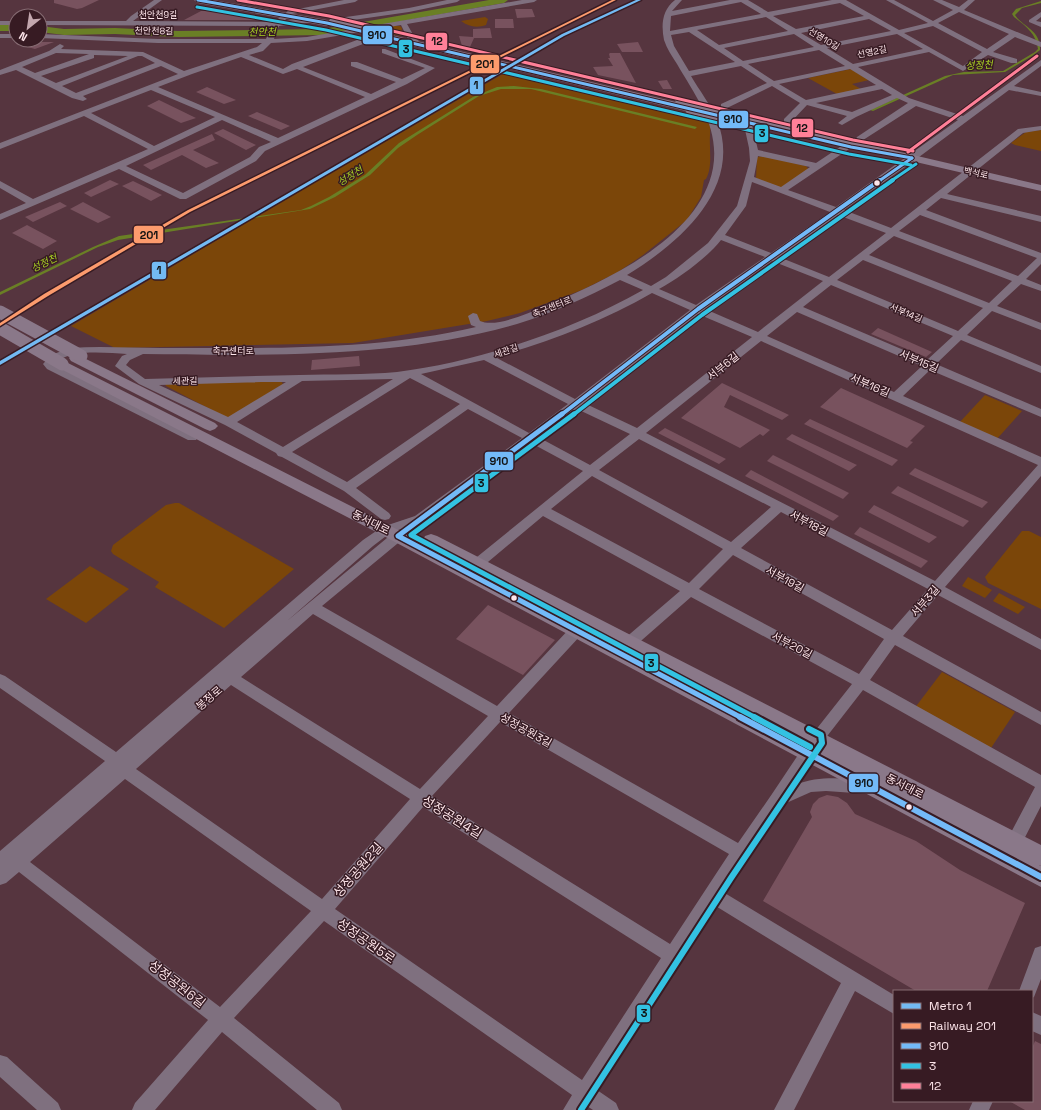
<svg xmlns="http://www.w3.org/2000/svg" width="1041" height="1110" font-family="'Space Grotesk','Noto Sans KR',sans-serif">
  <rect width="100%" height="100%" fill="#56353f"/>
  <g fill="#7b4609">
    <path d="M 485,17 L 488,19 L 486,25 C 477,28 469,27 461,21 Z"/>
    <polygon points="393,26 400,26 402,28 401,36 374,30"/>
    <polygon points="851,69 869,80 852,84 861,89 837,94 808,78"/>
    <path d="M 508,71 L 712,119 C 711,124 710,129 710,135 C 709,150 713,166 706,179 L 704,180 L 701,197 L 687,220 L 643,255 L 618,272 L 582,290 L 520,313 L 487,321 L 353,343 L 115,348 L 71,326 L 324,177 Z"/>
    <polygon points="1041,130 1041,151 1015,145 1011,143 1026,132"/>
    <polygon points="763,156 806,166 809,170 782,187 778,187 756,179 757,157"/>
    <polygon points="281,381 283,384 229,418 225,417 166,386 165,384"/>
    <polygon points="985,395 1022,411 996,440 959,423"/>
    <polygon points="175,503 179,503 294,569 224,628 155,587 159,582 113,554 111,551 113,545 166,505"/>
    <polygon points="1022,531 1029,531 1041,537 1041,609 988,583 985,577"/>
    <polygon points="90,566 129,589 86,623 46,599"/>
    <polygon points="968,577 992,590 985,598 962,586"/>
    <polygon points="999,593 1025,607 1018,614 993,601"/>
    <polygon points="942,672 1015,712 989,751 914,709"/>
  </g>
  <g fill="#6a7f25">
    <path d="M 1041,1 L 1041,3 L 1022,8 L 1015,15 C 1023,27 1041,30 1040,50 L 1032,56 L 1005,72 L 953,75 L 873,111 L 870,110 L 945,76 L 964,72 L 1003,71 L 1035,52 L 1038,49 C 1036,33 1025,26 1014,17 L 1012,14 L 1016,9 Z"/>
    <polygon points="514,86 541,89 697,127 695,129 531,89 501,89 479,96 417,135 398,148 370,175 335,197 310,209 118,240 98,247 0,295 0,292 93,247 119,236 301,210 311,206 329,197 365,175 399,143 473,97 497,87"/>
  </g>
  <g fill="none" stroke-linecap="round" stroke-linejoin="round">
    <g fill="#6a7f25" fill-rule="evenodd">
      <polygon points="489,0 508,0 504,3 323,35 178,37 115,34 64,35 40,32 40,26 64,29 115,28 178,31 323,29"/>
      <rect x="0" y="25" width="16" height="6"/>
    </g>
  </g>
  <g fill="#78525e">
    <polygon points="54,0 99,0 82,8 77,9 54,3"/>
    <polygon points="515,9 532,9 535,17 517,18"/>
    <polygon points="210,10 260,20 184,20 201,11"/>
    <polygon points="495,19 513,19 514,28 495,28"/>
    <polygon points="490,28 492,38 474,38 470,47 462,46 459,36 473,37 473,29"/>
    <polygon points="16,42 54,42 35,49 16,44"/>
    <polygon points="638,42 643,52 622,52 617,44"/>
    <polygon points="610,53 620,53 636,83 598,75 593,67 613,66 608,58 610,58 609,54"/>
    <polygon points="667,80 672,89 663,89 658,81"/>
    <polygon points="207,87 236,100 224,104 196,92"/>
    <polygon points="159,100 196,118 181,123 147,106"/>
    <polygon points="257,112 290,126 281,130 248,116"/>
    <polygon points="223,129 256,145 246,150 214,133"/>
    <polygon points="212,134 215,140 193,150 219,163 206,168 182,155 151,170 143,165"/>
    <polygon points="110,180 119,184 91,197 84,193"/>
    <polygon points="133,181 162,195 151,201 122,186"/>
    <polygon points="60,202 67,206 33,222 25,217"/>
    <polygon points="83,202 111,217 98,223 70,209"/>
    <polygon points="27,225 57,241 43,249 12,233"/>
    <polygon points="878,328 932,352 926,357 871,334"/>
    <polygon points="359,356 360,366 311,370 312,360"/>
    <polygon points="722,383 789,415 782,420 730,395 724,407 770,430 763,436 760,434 740,448 681,418"/>
    <polygon points="841,388 925,426 910,441 913,442 907,448 820,407"/>
    <polygon points="810,419 898,460 892,466 804,424"/>
    <polygon points="665,428 726,459 719,464 658,433"/>
    <polygon points="792,434 857,465 849,471 786,439"/>
    <polygon points="773,455 849,493 843,499 767,461"/>
    <polygon points="915,468 988,502 982,508 909,474"/>
    <polygon points="751,470 839,516 833,521 745,476"/>
    <polygon points="898,486 969,521 963,527 891,493"/>
    <polygon points="874,505 937,537 929,543 868,512"/>
    <polygon points="860,527 928,561 921,568 854,534"/>
    <polygon points="488,605 555,640 523,675 456,639"/>
    <polygon points="827,795 838,797 847,803 855,814 916,841 960,870 1025,903 987,991 916,991 763,901 812,817 810,812 813,804 819,798"/>
    <polygon points="1035,1041 1041,1044 1041,1110 1025,1110 1009,1101 1032,1101 1032,1048"/>
  </g>
  <g fill="none" stroke-linecap="round" stroke-linejoin="round">
    <g fill="#7f707f" fill-rule="evenodd">
      <path d="M 154,0 L 162,0 L 133,21 L 274,22 L 288,11 L 344,0 L 358,0 L 355,2 L 292,14 L 284,21 L 315,18 L 319,20 L 315,22 L 279,26 L 274,39 L 307,37 L 522,0 L 537,0 L 534,2 L 407,24 L 415,38 L 419,41 L 415,43 L 409,41 L 401,25 L 307,41 L 271,43 L 263,51 L 249,55 L 283,69 L 292,64 L 357,40 L 363,40 L 363,44 L 303,67 L 371,94 L 396,82 L 351,66 L 351,62 L 357,62 L 402,79 L 425,68 L 382,53 L 382,49 L 385,49 L 435,68 L 407,84 L 265,151 L 256,161 L 186,199 L 180,199 L 119,169 L 0,220 L 0,214 L 26,203 L 0,188 L 0,181 L 33,199 L 148,149 L 84,116 L 0,149 L 0,143 L 178,74 L 161,66 L 83,96 L 87,99 L 83,101 L 72,98 L 16,70 L 0,75 L 0,70 L 49,51 L 60,44 L 64,46 L 61,49 L 143,52 L 184,71 L 257,47 L 262,43 L 158,43 L 40,38 L 40,34 L 158,39 L 266,39 L 272,26 L 40,25 L 40,21 L 126,21 L 131,16 ZM 56,53 L 89,54 L 35,73 L 22,67 ZM 94,55 L 128,56 L 56,83 L 41,76 L 94,58 ZM 138,56 L 142,56 L 155,63 L 76,93 L 62,86 ZM 241,57 L 283,74 L 297,69 L 365,97 L 278,138 L 158,87 L 192,74 ZM 151,90 L 215,117 L 154,146 L 91,113 ZM 222,120 L 271,142 L 259,147 L 250,157 L 183,193 L 126,166 Z"/>
      <polygon points="447,0 460,0 457,2 409,12 332,23 328,21 332,19 409,8"/>
      <path d="M 675,0 L 682,0 L 672,11 L 730,0 L 748,0 L 768,12 L 832,0 L 846,0 L 899,30 L 928,23 L 886,0 L 894,0 L 933,21 L 953,10 L 933,0 L 942,0 L 959,7 L 968,0 L 975,0 L 964,10 L 1041,42 L 1041,47 L 1015,37 L 993,52 L 1017,59 L 1017,63 L 1011,63 L 988,55 L 963,71 L 929,52 L 858,67 L 909,98 L 963,116 L 1041,60 L 1041,66 L 1014,86 L 1041,92 L 1041,96 L 1009,90 L 915,160 L 844,210 L 891,228 L 1018,129 L 1041,126 L 1041,130 L 1023,133 L 947,194 L 1041,216 L 1041,222 L 941,198 L 926,210 L 1041,253 L 1041,264 L 1026,279 L 1041,285 L 1041,291 L 1021,284 L 997,306 L 1041,323 L 1041,330 L 992,311 L 967,335 L 1041,366 L 1041,373 L 961,340 L 936,364 L 1041,409 L 1041,417 L 930,370 L 903,396 L 1041,457 L 1041,476 L 945,587 L 1041,639 L 1041,650 L 938,595 L 903,636 L 1041,712 L 1041,725 L 895,645 L 870,680 L 1041,775 L 1041,806 L 1020,847 L 1014,849 L 1008,847 L 1006,842 L 1035,787 L 863,690 L 821,744 L 816,746 L 811,744 L 808,740 L 811,736 L 852,684 L 691,597 L 634,647 L 629,648 L 624,647 L 622,643 L 624,639 L 680,591 L 543,516 L 482,567 L 477,569 L 472,567 L 470,564 L 472,561 L 583,471 L 531,443 L 411,531 L 407,532 L 401,529 L 390,533 L 373,546 L 287,621 L 393,533 L 398,532 L 403,533 L 404,536 L 403,539 L 322,606 L 497,706 L 571,627 L 576,626 L 581,627 L 583,631 L 581,635 L 509,713 L 738,843 L 772,794 L 802,749 L 807,747 L 812,749 L 815,753 L 795,785 C 820,775 843,779 869,780 L 875,782 L 877,787 L 875,792 L 869,794 L 826,791 L 811,792 L 784,804 L 723,892 L 894,995 L 894,1014 L 855,991 L 794,1110 L 774,1110 L 841,983 L 714,905 L 597,1090 L 616,1103 L 619,1110 L 593,1110 L 587,1106 L 584,1110 L 563,1110 L 572,1095 L 324,921 L 234,1018 L 339,1103 L 342,1110 L 317,1110 L 222,1032 L 155,1110 L 132,1110 L 135,1103 L 208,1020 L 19,872 L 6,883 L 0,885 L 0,851 L 105,761 L 0,688 L 0,674 L 5,676 L 116,752 L 363,540 L 382,527 L 415,516 L 522,438 L 468,409 L 356,488 L 389,513 L 391,516 L 389,519 L 385,520 L 381,519 L 344,491 L 282,457 L 278,456 L 276,453 L 225,425 L 139,384 L 115,366 L 122,356 L 127,354 C 106,353 70,348 54,364 L 196,434 L 198,437 L 196,440 L 188,440 L 47,369 L 43,364 L 51,355 L 70,348 C 100,346 131,348 161,348 C 265,348 374,351 476,327 L 471,325 L 468,316 L 473,313 L 477,314 L 480,321 C 496,328 528,313 543,307 C 603,282 700,239 713,168 C 720,127 696,97 677,64 C 672,56 667,49 664,40 C 661,25 662,10 675,0 ZM 741,2 L 761,14 L 670,31 L 671,16 ZM 840,3 L 864,16 L 796,29 L 773,16 ZM 959,12 L 1009,34 L 987,49 L 938,23 ZM 766,17 L 788,31 L 719,45 L 697,30 ZM 869,19 L 891,31 L 821,45 L 801,33 ZM 933,26 L 982,52 L 963,66 L 904,33 ZM 689,32 L 735,62 L 689,71 L 674,46 L 671,35 ZM 794,34 L 814,47 L 743,61 L 724,48 ZM 897,34 L 923,49 L 853,64 L 827,48 ZM 819,50 L 845,66 L 774,81 L 748,64 ZM 741,66 L 767,83 L 721,104 L 721,108 L 727,108 L 772,86 L 800,103 L 784,119 L 784,123 L 790,123 L 807,105 L 847,116 L 838,123 L 842,125 L 856,117 L 897,98 L 908,103 L 857,137 L 856,139 L 860,142 L 916,106 L 958,120 L 836,207 L 788,190 L 849,149 L 850,147 L 849,145 L 843,145 L 816,163 L 758,150 L 752,125 L 748,123 L 745,123 L 744,125 L 749,148 L 750,161 L 737,206 L 708,243 L 666,277 L 651,286 L 627,275 C 678,244 744,188 717,120 C 711,105 699,90 691,76 ZM 850,69 L 876,85 L 806,100 L 779,84 ZM 882,89 L 892,95 L 852,112 L 816,103 ZM 758,156 L 810,167 L 781,187 L 754,177 ZM 752,182 L 830,212 L 771,253 L 725,235 L 746,206 ZM 838,215 L 886,233 L 829,277 L 779,257 ZM 920,215 L 1037,258 L 1018,276 L 899,231 ZM 894,236 L 1012,281 L 989,303 L 869,255 ZM 721,240 L 765,257 L 696,305 L 659,289 C 679,278 707,258 721,240 ZM 863,260 L 983,308 L 958,331 L 837,280 ZM 772,261 L 823,281 L 758,332 L 705,309 ZM 620,280 L 643,290 C 573,330 478,362 397,372 C 365,375 332,374 300,375 C 249,376 197,378 145,379 L 126,365 L 130,360 L 143,354 C 263,356 401,358 517,324 C 552,313 588,297 620,280 ZM 831,285 L 953,336 L 927,360 L 803,307 ZM 652,293 L 690,310 L 575,399 L 495,357 C 550,342 603,321 652,293 ZM 797,312 L 922,366 L 894,392 L 767,336 ZM 698,314 L 752,337 L 637,428 L 584,403 ZM 761,341 L 1038,465 L 935,581 L 646,433 ZM 484,360 L 568,404 L 529,433 L 421,374 ZM 410,378 L 460,404 L 347,482 L 292,452 ZM 393,379 L 283,447 L 237,422 L 302,381 ZM 261,382 L 286,382 L 228,417 L 159,385 ZM 577,409 L 630,434 L 590,465 L 538,437 ZM 639,439 L 771,507 L 731,542 L 599,470 ZM 592,476 L 723,549 L 689,583 L 551,509 ZM 781,512 L 928,589 L 892,630 L 741,548 ZM 733,555 L 884,639 L 859,674 L 699,589 ZM 313,614 L 488,716 L 420,789 L 241,677 ZM 231,685 L 410,799 L 322,899 L 136,769 ZM 500,722 L 729,854 L 670,944 L 432,796 ZM 125,779 L 311,911 L 220,1007 L 30,862 ZM 423,807 L 661,958 L 582,1080 L 335,909 Z"/>
      <polygon points="1041,12 1041,17 1036,21 1041,22 1041,27 1029,22 1029,20"/>
      <rect x="0" y="21" width="16" height="4"/>
      <rect x="0" y="34" width="16" height="4"/>
      <polygon points="1041,946 1041,979 1034,997 1032,998 1032,991 1019,991 1035,948"/>
      <polygon points="1032,1012 1041,1016 1041,1035 1032,1031"/>
      <polygon points="0,1055 7,1057 58,1103 61,1110 37,1110 0,1077"/>
      <polygon points="973,1101 993,1101 989,1110 969,1110"/>
    </g>
    <g fill="#8a7889" fill-rule="evenodd">
      <polygon points="194,0 213,0 327,20 332,23 327,26 198,3"/>
      <polygon points="366,29 676,102 675,101 676,99 680,98 738,111 742,112 742,115 1041,185 1041,191 727,118 723,117 723,114 694,107 695,109 694,111 690,112 363,34 361,32"/>
      <polygon points="76,354 215,423 218,426 215,429 210,431 205,429 71,361 69,358 71,355"/>
      <polygon points="62,360 424,543 423,540 425,536 431,534 437,536 1041,845 1041,866 1037,864 1041,866 1041,887 380,534 57,367 55,364 57,361"/>
    </g>
    <g stroke="#8a7889" stroke-width="10">
      <polyline points="334,22 374,31"/>
      <polyline points="690,109 728,118"/>
    </g>
    <g stroke="#8a7889" stroke-width="13">
      <polyline points="0,312 81,356"/>
      <polyline points="0,328 62,364"/>
    </g>
    <defs>
      <g id="bus-1-far3">
        <polyline points="198,0 327,23 851,147 912,158"/>
        <polyline points="879,181 912,158"/>
      </g>
      <polyline id="bus-1-far2" points="561,415 698,309 880,180"/>
      <polyline id="bus-1-far1" points="562,414 398,536 742,718"/>
      <polyline id="bus-1" points="740,717 1041,877"/>
      <g id="bus-2-far3">
        <polyline points="197,7 326,30 849,154 911,165"/>
        <polyline points="891,181 916,164"/>
      </g>
      <polyline id="bus-2-far2" points="573,415 702,315 893,180"/>
      <polyline id="bus-2-far1" points="574,414 411,535 756,718"/>
      <g id="bus-2">
        <polyline points="754,717 810,747"/>
        <polyline points="581,1110 731,878 822,743 821,735 809,729"/>
      </g>
      <g id="bus-3">
        <polyline points="238,0 329,16 853,140 913,151"/>
        <polyline points="908,152 1037,56"/>
      </g>
    </defs>
    <use href="#bus-1-far3" stroke="#371b23" stroke-width="5"/>
    <use href="#bus-1-far2" stroke="#371b23" stroke-width="6"/>
    <use href="#bus-1-far1" stroke="#371b23" stroke-width="8"/>
    <use href="#bus-1" stroke="#371b23" stroke-width="10"/>
    <use href="#bus-2-far3" stroke="#371b23" stroke-width="5"/>
    <use href="#bus-2-far2" stroke="#371b23" stroke-width="6"/>
    <use href="#bus-2-far1" stroke="#371b23" stroke-width="8"/>
    <use href="#bus-2" stroke="#371b23" stroke-width="10"/>
    <use href="#bus-3" stroke="#371b23" stroke-width="5"/>
    <use href="#bus-1-far3" stroke="#73baf8" stroke-width="3"/>
    <use href="#bus-1-far2" stroke="#73baf8" stroke-width="4"/>
    <use href="#bus-1-far1" stroke="#73baf8" stroke-width="5"/>
    <use href="#bus-1" stroke="#73baf8" stroke-width="6"/>
    <use href="#bus-2-far3" stroke="#33c2e2" stroke-width="3"/>
    <use href="#bus-2-far2" stroke="#33c2e2" stroke-width="4"/>
    <use href="#bus-2-far1" stroke="#33c2e2" stroke-width="5"/>
    <use href="#bus-2" stroke="#33c2e2" stroke-width="6"/>
    <use href="#bus-3" stroke="#ff8098" stroke-width="3"/>
    <defs>
      <polygon id="rail-1" points="612,0 616,0 190,212 48,296 0,326 0,323 44,294 188,210"/>
    </defs>
    <use href="#rail-1" stroke="#371b23" stroke-width="3"/>
    <use href="#rail-1" fill="#fc9b6d" fill-rule="evenodd"/>
    <defs>
      <polygon id="metro-1" points="636,0 641,0 564,36 0,365 0,361 562,34"/>
    </defs>
    <use href="#metro-1" stroke="#371b23" stroke-width="3"/>
    <use href="#metro-1" fill="#73baf3" fill-rule="evenodd"/>
  </g>
  <g fill="#fde5ea" stroke="#371b23" stroke-width="1.5">
    <circle cx="877" cy="183" r="3.5"/>
    <circle cx="514" cy="598" r="3.5"/>
    <circle cx="909" cy="807" r="3.5"/>
  </g>
  <g text-anchor="middle" dominant-baseline="central" stroke-width="3" stroke-linejoin="round" paint-order="stroke">
    <g font-size="9" fill="#fde5ea" stroke="#371b23">
      <text x="158" y="15">천안천9길</text>
      <text transform="translate(154 31) rotate(1)">천안천8길</text>
      <text transform="translate(824 39) rotate(31)">선영10길</text>
      <text transform="translate(872 52) rotate(-12)">선영2길</text>
      <text transform="translate(976 173) rotate(13)">백석로</text>
      <text transform="translate(552 307) rotate(-22)">축구센터로</text>
      <text transform="translate(906 313) rotate(23)">서부14길</text>
      <text x="233" y="351">축구센터로</text>
      <text transform="translate(506 351) rotate(-19)">세관길</text>
      <text transform="translate(185 381) rotate(-1)">세관길</text>
    </g>
    <g font-size="10" font-style="italic" fill="#a8d223" stroke="#371b23">
      <text transform="translate(262 32) rotate(-1)">천안천</text>
      <text transform="translate(979 65) rotate(-3)">성정천</text>
      <text transform="translate(350 176) rotate(-32)">성정천</text>
      <text transform="translate(44 263) rotate(-26)">성정천</text>
    </g>
    <g font-size="11" fill="#fde5ea" stroke="#371b23">
      <text transform="translate(919 361) rotate(23)">서부15길</text>
      <text transform="translate(723 366) rotate(-39)">서부6길</text>
      <text transform="translate(870 385) rotate(24)">서부16길</text>
      <text transform="translate(371 522) rotate(27)">동서대로</text>
      <text transform="translate(809 523) rotate(28)">서부18길</text>
      <text transform="translate(785 579) rotate(29)">서부19길</text>
      <text transform="translate(925 601) rotate(-49)">서부3길</text>
      <text transform="translate(792 645) rotate(28)">서부20길</text>
      <text transform="translate(209 698) rotate(-41)">봉정로</text>
      <text transform="translate(526 730) rotate(29)">성정공원3길</text>
      <text transform="translate(905 786) rotate(27)">동서대로</text>
    </g>
    <g font-size="13" fill="#fde5ea" stroke="#371b23">
      <text transform="translate(452 817) rotate(32)">성정공원4길</text>
      <text transform="translate(358 870) rotate(-49)">성정공원2길</text>
      <text transform="translate(366 941) rotate(35)">성정공원5로</text>
      <text transform="translate(177 984) rotate(38)">성정공원6길</text>
    </g>
  </g>
  <g stroke="#371b23" stroke-width="1.5">
    <rect x="362" y="25" width="31" height="20" rx="4" fill="#73baf8"/>
    <rect x="425" y="32" width="23" height="19" rx="4" fill="#ff8098"/>
    <rect x="398" y="39" width="15" height="19" rx="4" fill="#33c2e2"/>
    <rect x="470" y="54" width="30" height="20" rx="4" fill="#fc9b6d"/>
    <rect x="469" y="76" width="15" height="19" rx="4" fill="#73baf3"/>
    <rect x="718" y="110" width="31" height="19" rx="4" fill="#73baf8"/>
    <rect x="791" y="118" width="23" height="20" rx="4" fill="#ff8098"/>
    <rect x="754" y="124" width="15" height="19" rx="4" fill="#33c2e2"/>
    <rect x="133" y="225" width="31" height="19" rx="4" fill="#fc9b6d"/>
    <rect x="151" y="261" width="16" height="19" rx="4" fill="#73baf3"/>
    <rect x="484" y="451" width="30" height="20" rx="4" fill="#73baf8"/>
    <rect x="474" y="473" width="15" height="20" rx="4" fill="#33c2e2"/>
    <rect x="644" y="653" width="15" height="19" rx="4" fill="#33c2e2"/>
    <rect x="848" y="773" width="31" height="20" rx="4" fill="#73baf8"/>
    <rect x="636" y="1004" width="15" height="19" rx="4" fill="#33c2e2"/>
  </g>
  <g font-size="11" text-anchor="middle" font-weight="bold" fill="#111">
    <text x="377" y="39">910</text>
    <text x="437" y="45">12</text>
    <text x="406" y="53">3</text>
    <text x="485" y="68">201</text>
    <text x="476" y="89">1</text>
    <text x="733" y="123">910</text>
    <text x="802" y="132">12</text>
    <text x="762" y="137">3</text>
    <text x="149" y="239">201</text>
    <text x="159" y="274">1</text>
    <text x="499" y="465">910</text>
    <text x="481" y="487">3</text>
    <text x="651" y="667">3</text>
    <text x="864" y="787">910</text>
    <text x="644" y="1017">3</text>
  </g>
  <rect x="893" y="990" width="140" height="112" fill="#371b23" stroke="#866c73"/>
  <rect x="901" y="1003" width="20" height="6" fill="#73baf3" stroke="#866c73"/>
  <text x="929" y="1010" font-size="12" fill="#fde5ea">Metro 1</text>
  <rect x="901" y="1023" width="20" height="6" fill="#fc9b6d" stroke="#866c73"/>
  <text x="929" y="1030" font-size="12" fill="#fde5ea">Railway 201</text>
  <rect x="901" y="1043" width="20" height="6" fill="#73baf8" stroke="#866c73"/>
  <text x="929" y="1050" font-size="12" fill="#fde5ea">910</text>
  <rect x="901" y="1063" width="20" height="6" fill="#33c2e2" stroke="#866c73"/>
  <text x="929" y="1070" font-size="12" fill="#fde5ea">3</text>
  <rect x="901" y="1083" width="20" height="6" fill="#ff8098" stroke="#866c73"/>
  <text x="929" y="1090" font-size="12" fill="#fde5ea">12</text>
  <g transform="translate(28 28) rotate(210)"><circle r="19" fill="#371b23" stroke="#866c73"/>
  <path d="M0-3L7 15L0 10L-7 15Z" fill="#c3a7ae"/>
  <text y="-6" font-size="11" font-weight="bold" text-anchor="middle" fill="#fde5ea">N</text>
  </g>
</svg>
